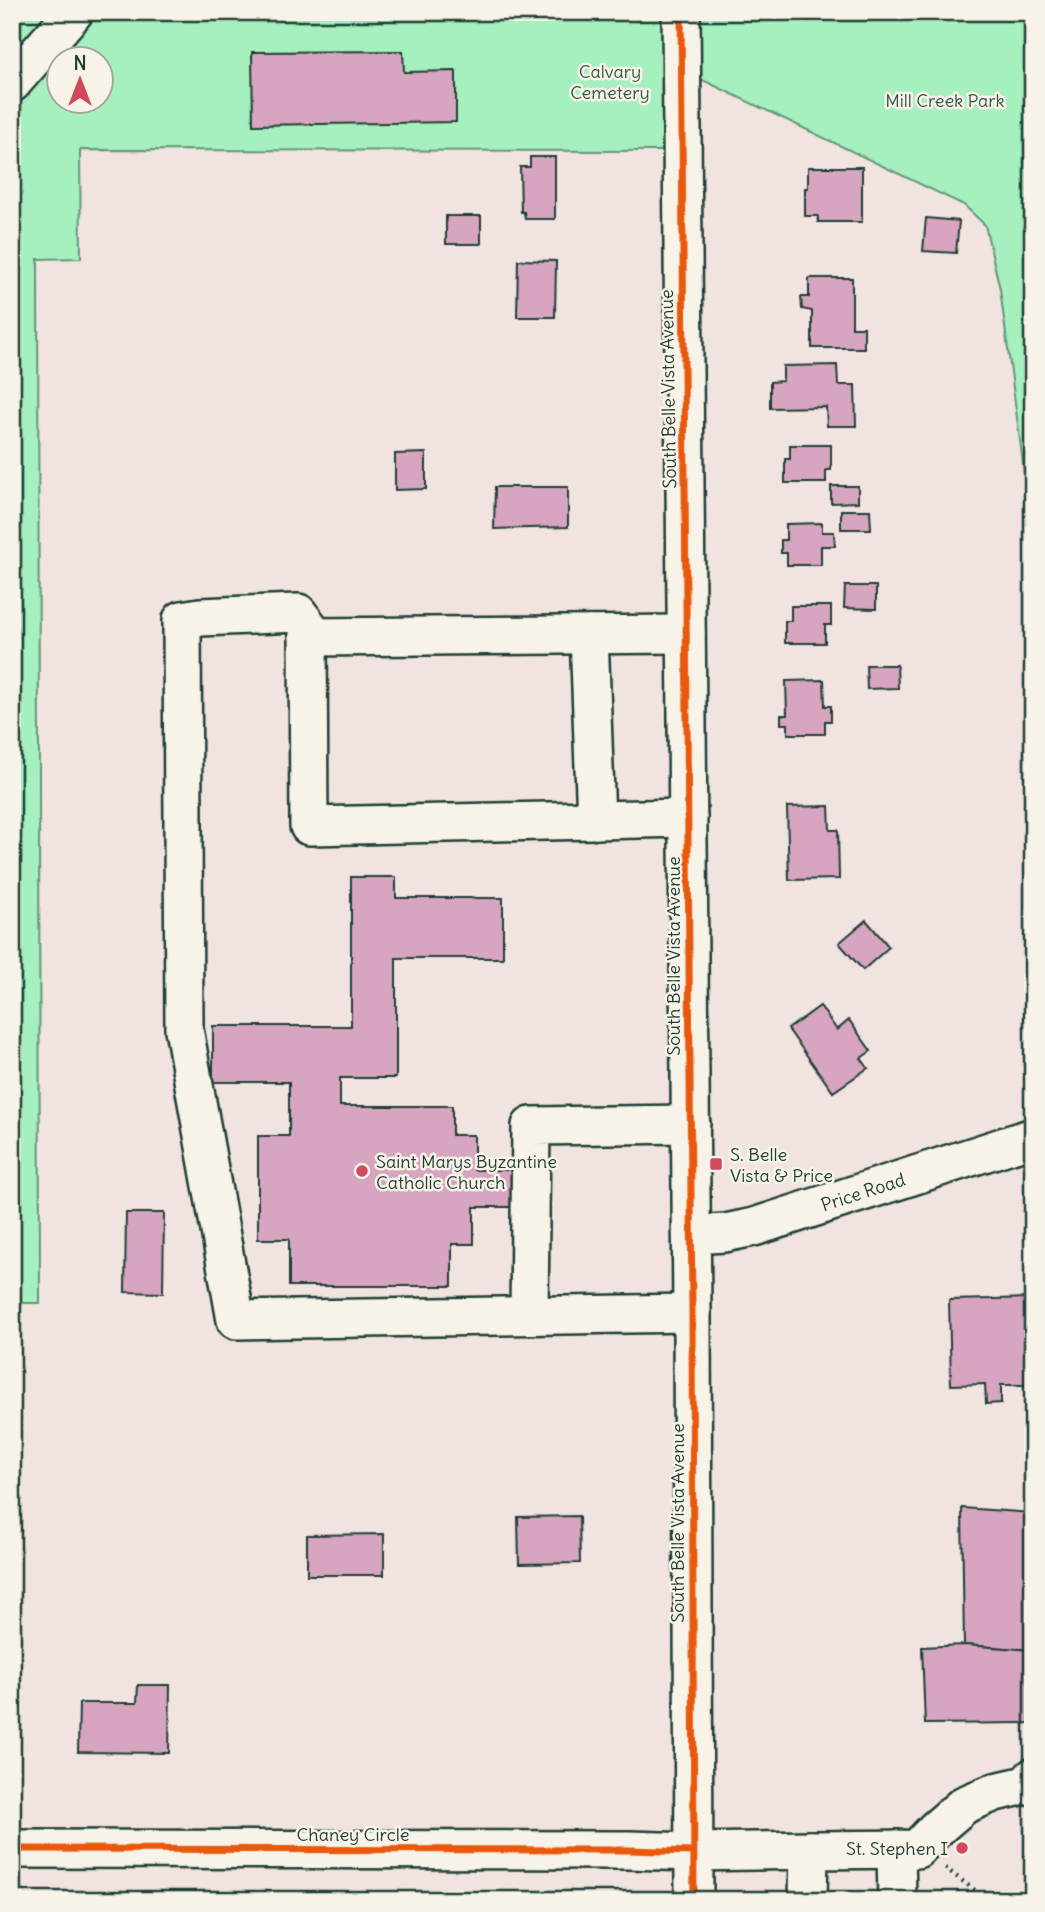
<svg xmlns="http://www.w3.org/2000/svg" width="1045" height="1912" font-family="Delius,sans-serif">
  <rect width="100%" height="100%" fill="#f1e3e0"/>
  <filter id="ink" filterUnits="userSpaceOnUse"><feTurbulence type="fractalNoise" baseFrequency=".0143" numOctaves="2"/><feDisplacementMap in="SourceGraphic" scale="14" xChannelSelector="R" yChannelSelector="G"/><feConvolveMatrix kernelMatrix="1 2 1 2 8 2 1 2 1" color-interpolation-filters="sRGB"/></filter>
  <g filter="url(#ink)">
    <path fill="#a6efbe" stroke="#629679" stroke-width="2" fill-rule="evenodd" d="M 12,12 L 1033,12 L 1033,487 L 1024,471 L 1000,289 L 985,225 L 964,205 L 682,70 L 682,151 L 80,150 L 81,258 L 38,259 L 40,1303 L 12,1303 ZM 60,60 L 102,60 L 102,102 L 60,102 Z"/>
    <g fill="#d8a5c0" stroke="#1f3d34" stroke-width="2">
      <polygon points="403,51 404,72 456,71 456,122 253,125 252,52"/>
      <polygon points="530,157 555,157 555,219 525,219 524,212 521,212 520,167 530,167"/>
      <polygon points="808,167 862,167 862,222 818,222 818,216 805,216 805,188 808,188"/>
      <rect x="446" y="216" width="35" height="28"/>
      <polygon points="926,218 959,221 956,253 923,251"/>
      <polygon points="518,260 556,261 555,317 517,317"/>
      <polygon points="809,278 852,278 852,327 864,327 864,348 812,348 812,311 802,309 801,297 809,297"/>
      <polygon points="837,365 838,385 855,385 856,426 827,426 826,407 770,408 770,382 783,381 783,366"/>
      <polygon points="790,445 831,445 831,470 826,470 826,483 785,483 785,459 790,459"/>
      <polygon points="426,453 426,489 395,490 395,454"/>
      <polygon points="831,486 858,486 858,502 831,503"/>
      <polygon points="495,487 568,487 568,527 494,529"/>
      <polygon points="841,510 870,510 871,529 841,529"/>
      <polygon points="822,523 822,532 834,532 835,546 821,546 821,565 787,565 787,553 781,553 781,540 786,540 786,524"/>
      <polygon points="845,586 876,586 876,609 844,608"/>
      <polygon points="791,606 831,606 831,625 825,625 825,643 785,643 785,621 791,621"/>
      <polygon points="866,665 897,665 898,688 867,689"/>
      <polygon points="824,680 825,706 831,706 831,721 825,721 825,734 788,734 788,724 781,724 781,715 787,715 786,681"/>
      <polygon points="829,806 830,830 838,830 839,879 789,880 787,807"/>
      <polygon points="351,877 396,877 396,898 503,898 503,958 396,958 396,1078 340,1078 340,1106 452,1106 452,1135 474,1135 474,1170 513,1170 513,1207 474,1207 474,1244 452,1244 452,1286 289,1286 289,1239 258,1239 258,1136 289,1136 289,1082 213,1082 213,1026 351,1026"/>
      <polygon points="866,920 889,947 863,970 839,943"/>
      <polygon points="820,1006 837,1030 849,1020 871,1051 861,1058 868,1068 833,1092 788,1029"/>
      <polygon points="126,1213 164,1213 163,1293 125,1292"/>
      <polygon points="1033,1298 1033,1385 1001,1385 1001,1403 986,1404 985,1384 951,1385 949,1300"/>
      <polygon points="962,1508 1033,1513 1033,1650 964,1645"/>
      <polygon points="579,1516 580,1563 519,1564 518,1517"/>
      <polygon points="384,1534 384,1575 307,1575 307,1535"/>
      <polygon points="964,1645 1033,1650 1032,1723 925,1724 922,1647"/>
      <polygon points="138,1685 170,1685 169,1753 78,1752 79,1703 137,1703"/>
    </g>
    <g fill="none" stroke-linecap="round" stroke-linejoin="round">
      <defs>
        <g id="minor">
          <polyline points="681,12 692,1313 694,1900"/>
          <polyline points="12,83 74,12"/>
          <polyline points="589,635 596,820"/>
          <polyline points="308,637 686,634"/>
          <polyline points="688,818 309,826 308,626 298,613 200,617 182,620 184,1029 236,1320 692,1313"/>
          <polyline points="692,1235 725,1233 754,1227 1033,1137"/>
          <polyline points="529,1315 531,1126 691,1124"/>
          <polyline points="12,1849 629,1850 693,1852 809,1850 808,1900"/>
          <polyline points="896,1849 897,1900"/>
          <polyline points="809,1850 917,1849 936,1829 964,1805 995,1792 1026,1785 1033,1777"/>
        </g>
      </defs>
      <use href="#minor" stroke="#1f3d34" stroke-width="42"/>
      <polyline stroke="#1f3d34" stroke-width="4.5" stroke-dasharray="2 5" stroke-linecap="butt" points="945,1868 988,1900"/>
      <use href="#minor" stroke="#f7f3e8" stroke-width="37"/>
      <defs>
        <g id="cycleway">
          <polyline points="681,12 692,1313 694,1900"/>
          <polyline points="12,1849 629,1850 693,1852"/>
        </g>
      </defs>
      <use href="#cycleway" stroke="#f7f3e8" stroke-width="11"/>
      <use href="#cycleway" stroke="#e8590c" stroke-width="7"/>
    </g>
  </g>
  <g fill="#d1495b" stroke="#f7f3e8" stroke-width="2.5">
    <rect x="709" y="1157" width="14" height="14" rx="3.5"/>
    <circle cx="362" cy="1171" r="7"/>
    <circle cx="962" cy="1848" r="7"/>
  </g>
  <g text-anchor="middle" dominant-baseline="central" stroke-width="5" stroke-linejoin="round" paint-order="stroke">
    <g font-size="18" fill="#335849" stroke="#f7f3e8">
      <text x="610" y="71">Calvary<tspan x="610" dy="21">Cemetery</tspan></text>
      <text x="945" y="100">Mill Creek Park</text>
    </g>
    <g font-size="18" fill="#1f3d34" stroke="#f7f3e8">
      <text transform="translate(668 389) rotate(-91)">South Belle Vista Avenue</text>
      <text transform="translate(673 956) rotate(-90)">South Belle Vista Avenue</text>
      <text transform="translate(863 1192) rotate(-18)">Price Road</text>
      <text transform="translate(677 1523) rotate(-90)">South Belle Vista Avenue</text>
      <text x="353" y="1834">Chaney Circle</text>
    </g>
    <g font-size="18" fill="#1f3d34" stroke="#f7f3e8" text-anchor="start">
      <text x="730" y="1154">S. Belle<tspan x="730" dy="21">Vista &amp; Price</tspan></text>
      <text x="376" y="1161">Saint Marys Byzantine<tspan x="376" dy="21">Catholic Church</tspan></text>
      <text x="948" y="1848" text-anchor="end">St. Stephen I</text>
    </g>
  </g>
  <rect width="1045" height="1912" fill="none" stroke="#f7f3e8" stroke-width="42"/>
  <rect x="21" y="21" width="1003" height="1870" fill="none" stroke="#1f3d34" stroke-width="2.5" filter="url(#ink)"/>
  <g transform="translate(80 80)"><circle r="33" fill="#f7f3e8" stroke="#a1aaa0" stroke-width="2"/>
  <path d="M0-5L12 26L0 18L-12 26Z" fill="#d1495b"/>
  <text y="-10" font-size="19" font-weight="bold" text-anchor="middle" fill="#1f3d34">N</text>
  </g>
</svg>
